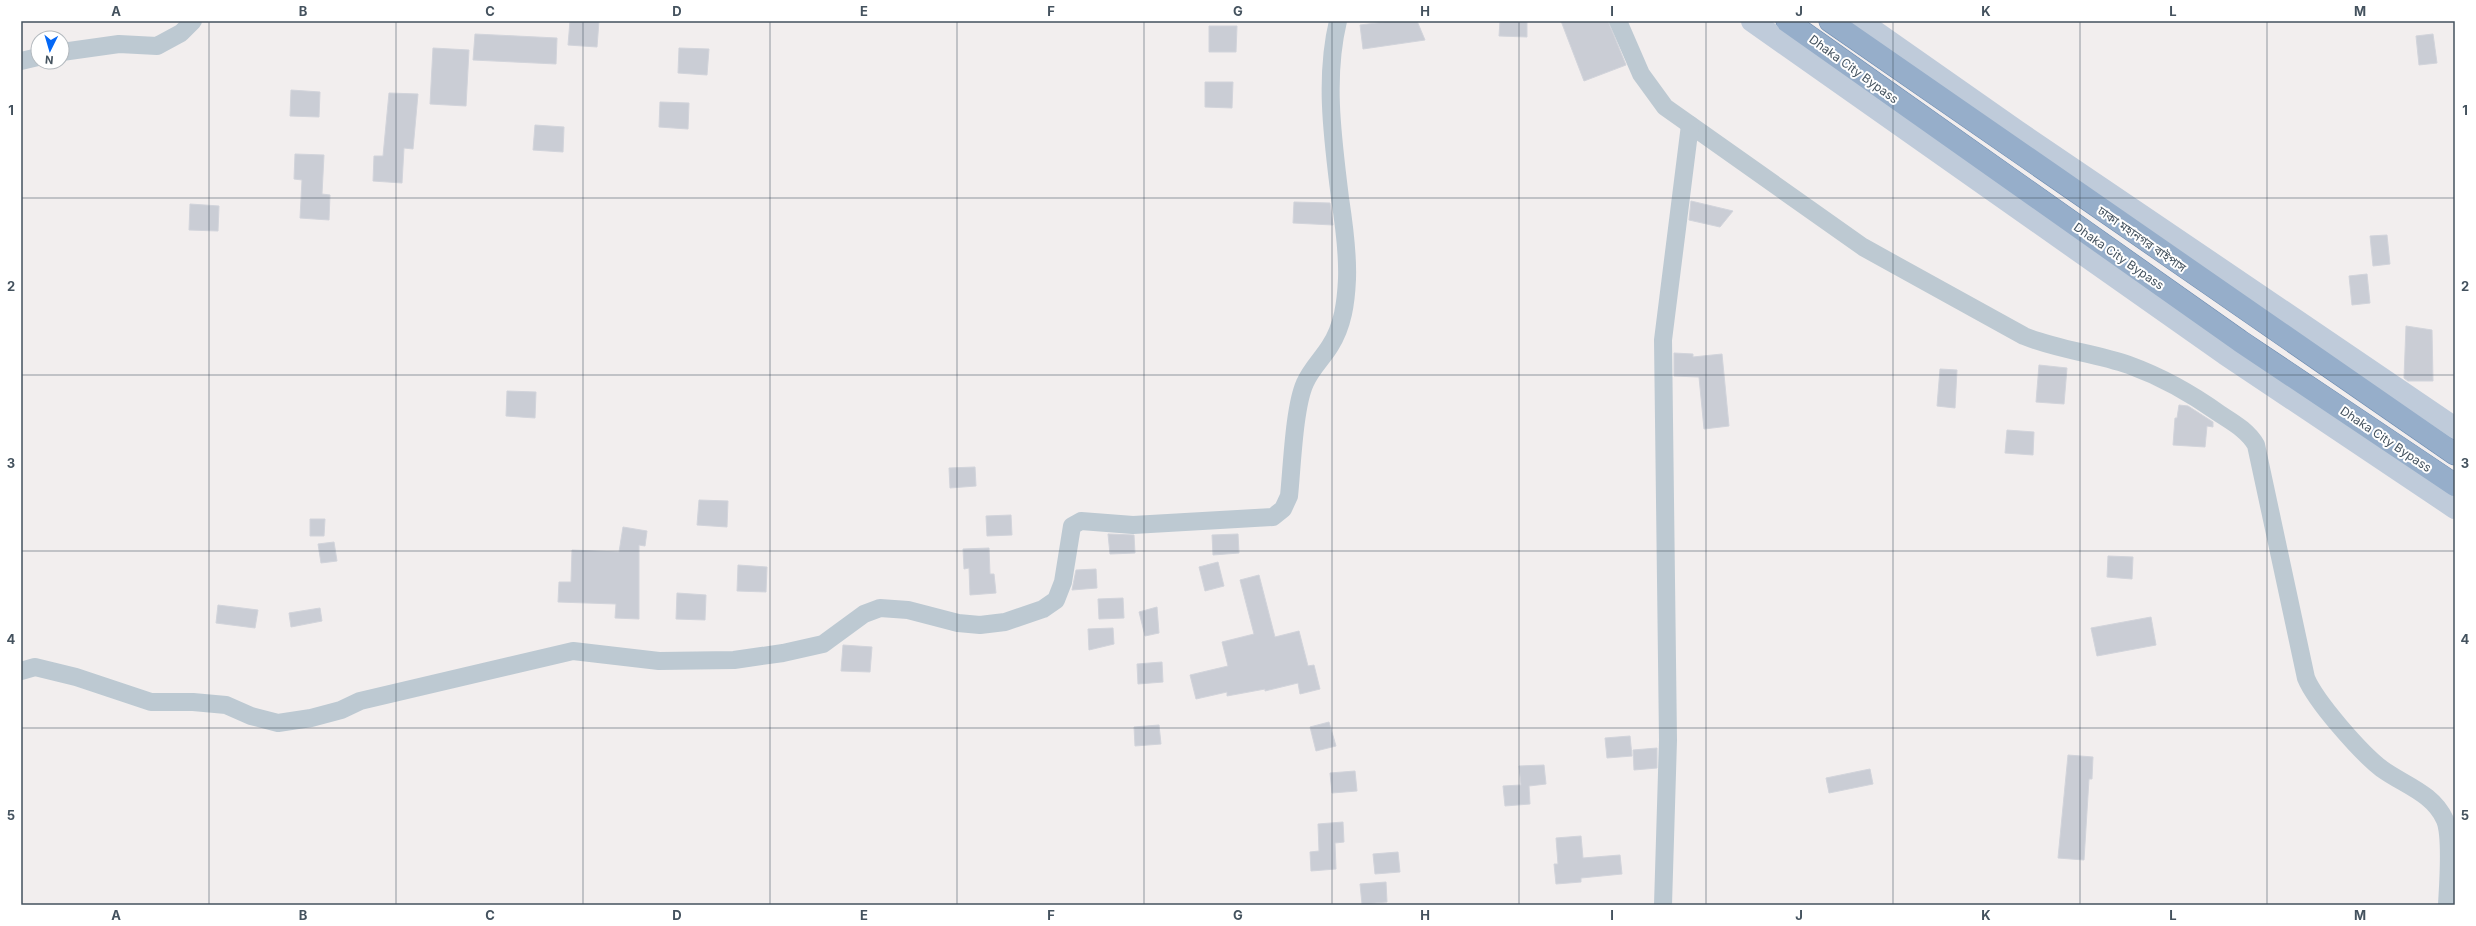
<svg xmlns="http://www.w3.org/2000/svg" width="2476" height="926" font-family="Inter,'Noto Sans Bengali',sans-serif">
  <rect width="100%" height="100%" fill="#f2eeee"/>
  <g fill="#cacdd5" stroke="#d2d4db">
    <polygon points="570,21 599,21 597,47 568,45"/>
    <polygon points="1393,21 1417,21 1425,40 1363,49 1360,25"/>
    <polygon points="1500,21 1527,21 1527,37 1499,36"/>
    <polygon points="1561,21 1608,21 1626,65 1584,81"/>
    <polygon points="1209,26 1237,26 1236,52 1209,52"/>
    <polygon points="475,34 557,38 556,64 473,60"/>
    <polygon points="2433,34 2437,63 2419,65 2416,36"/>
    <polygon points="433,48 469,50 466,106 430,104"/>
    <polygon points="679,48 709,49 707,75 678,73"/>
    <polygon points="1205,82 1233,82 1232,108 1205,107"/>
    <polygon points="291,90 320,92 319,117 290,116"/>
    <polygon points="389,93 418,94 413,149 404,148 402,183 373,181 374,156 383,156"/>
    <polygon points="660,102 689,103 688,129 659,127"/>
    <polygon points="535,125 564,127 563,152 533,150"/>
    <polygon points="295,154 324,155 322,194 330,195 329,220 300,218 302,180 294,179"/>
    <polygon points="1691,201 1733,211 1720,227 1689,220"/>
    <polygon points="1294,202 1330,203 1333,225 1293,223"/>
    <polygon points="190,204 219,206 218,231 189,230"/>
    <polygon points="2387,235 2390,264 2373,266 2370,236"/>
    <polygon points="2367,274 2370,303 2352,305 2349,276"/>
    <polygon points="2406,326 2432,330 2433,381 2408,381 2404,378"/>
    <polygon points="1674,353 1693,354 1693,357 1722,354 1729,426 1704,429 1699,377 1674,376"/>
    <polygon points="2039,365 2067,368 2064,404 2036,402"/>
    <polygon points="1940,369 1957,370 1955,408 1937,406"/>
    <polygon points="507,391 536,392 535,418 506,416"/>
    <polygon points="2179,405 2188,406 2213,422 2213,427 2207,426 2205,447 2173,445 2175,418 2177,418"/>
    <polygon points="2007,430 2034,432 2033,455 2005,453"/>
    <polygon points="975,467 976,486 950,488 949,468"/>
    <polygon points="699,500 728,501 727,527 697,525"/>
    <polygon points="1011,515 1012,535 987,536 986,516"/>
    <polygon points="310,519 325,519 324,536 310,536"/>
    <polygon points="623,527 647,531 645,546 639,545 639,619 615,618 616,604 558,602 559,582 571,582 572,550 619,552"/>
    <polygon points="1108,534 1134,535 1135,553 1110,554"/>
    <polygon points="1238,534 1239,553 1213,555 1212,535"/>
    <polygon points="334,542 337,561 321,563 318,544"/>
    <polygon points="989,548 990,574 994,574 996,593 970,595 969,568 964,569 963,549"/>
    <polygon points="2108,556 2133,557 2132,579 2107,577"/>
    <polygon points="1218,562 1224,586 1205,591 1199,567"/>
    <polygon points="738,565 767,567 766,592 737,591"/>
    <polygon points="1096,569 1097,588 1072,590 1076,570"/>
    <polygon points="1259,575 1275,637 1299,631 1308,666 1314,665 1320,689 1300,694 1298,683 1265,691 1265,689 1227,696 1227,692 1196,699 1190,675 1228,666 1222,642 1254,634 1240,580"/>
    <polygon points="677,593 706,595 705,620 676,619"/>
    <polygon points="1123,598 1124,618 1099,619 1098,599"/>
    <polygon points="218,605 258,610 255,628 216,623"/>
    <polygon points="1157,607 1159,633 1145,636 1139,612"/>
    <polygon points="320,608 322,621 291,627 289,613"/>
    <polygon points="2151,617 2156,645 2097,656 2091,628"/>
    <polygon points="1113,628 1114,644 1089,650 1088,629"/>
    <polygon points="843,645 872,647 870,672 841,671"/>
    <polygon points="1162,662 1163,682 1138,684 1137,664"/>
    <polygon points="1329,722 1336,746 1316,751 1310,727"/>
    <polygon points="1159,725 1161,744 1135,746 1134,727"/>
    <polygon points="1630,736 1632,756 1607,758 1605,738"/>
    <polygon points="1657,748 1657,768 1634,770 1633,750"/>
    <polygon points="2068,755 2093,757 2092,779 2089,779 2084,860 2058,858"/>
    <polygon points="1544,765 1546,784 1529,786 1530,804 1505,806 1503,786 1521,785 1519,766"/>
    <polygon points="1870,769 1873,784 1829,793 1826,778"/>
    <polygon points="1355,771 1357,791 1332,793 1330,773"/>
    <polygon points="1343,822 1344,842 1335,843 1336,869 1311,871 1310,852 1319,851 1318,824"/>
    <polygon points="1581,836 1583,858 1620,855 1622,874 1581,878 1581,882 1556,884 1554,864 1558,864 1556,838"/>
    <polygon points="1398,852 1400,872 1375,874 1373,854"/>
    <polygon points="1386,882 1387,902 1362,904 1360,884"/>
  </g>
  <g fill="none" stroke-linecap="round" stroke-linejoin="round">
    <defs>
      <g id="trunk">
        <polyline points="1787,21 2240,341 2455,485"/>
        <polyline points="1830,21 2455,454"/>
      </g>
    </defs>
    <use href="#trunk" stroke="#6c8aaf" stroke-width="23"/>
    <g stroke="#bdc9d2" stroke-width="18">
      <path d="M 1618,21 L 1641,74 L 1665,107 L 1863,247 L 2024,336 C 2058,350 2095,353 2129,365 C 2162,377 2192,394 2220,414 C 2234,423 2248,431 2256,445 L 2306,678 C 2316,702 2361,753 2382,769 C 2404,785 2433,793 2445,820 C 2452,837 2448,885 2447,905"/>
      <polyline points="62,52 119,44 157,46 181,33 193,21"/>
      <polyline points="21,61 38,57"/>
      <path d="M 21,671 L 35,667 L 76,677 L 151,702 L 193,702 L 226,705 L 251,716 L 278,723 L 311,718 L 341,710 L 360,701 L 573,651 L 659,661 L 734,660 L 783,653 L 823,644 L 864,614 L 880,608 L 908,610 L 958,623 L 980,625 L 1005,622 L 1043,609 L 1056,600 L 1063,582 L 1072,526 L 1081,521 L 1133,525 L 1273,517 L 1283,509 L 1289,496 C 1292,468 1294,407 1305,383 C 1311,369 1322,359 1330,346 C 1343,326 1346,302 1347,279 C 1348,252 1344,224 1340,198 C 1333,140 1324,79 1338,21"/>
      <polyline points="1663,905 1668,740 1663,340 1690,125"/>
    </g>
    <g stroke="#bfcbda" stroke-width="22">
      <polyline points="1752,21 2225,354 2455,508"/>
      <polyline points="1860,21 2017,131 2455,428"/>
    </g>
    <use href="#trunk" stroke="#96aeca" stroke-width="22"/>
  </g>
  <path fill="none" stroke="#44525e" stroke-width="1" stroke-opacity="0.55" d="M 209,21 L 209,905M 396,21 L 396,905M 583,21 L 583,905M 770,21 L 770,905M 957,21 L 957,905M 1144,21 L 1144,905M 1332,21 L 1332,905M 1519,21 L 1519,905M 1706,21 L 1706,905M 1893,21 L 1893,905M 2080,21 L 2080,905M 2267,21 L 2267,905M 21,198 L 2455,198M 21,375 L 2455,375M 21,551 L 2455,551M 21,728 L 2455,728"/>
  <g text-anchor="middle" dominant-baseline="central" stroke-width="4" stroke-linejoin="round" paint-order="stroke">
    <g font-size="12" fill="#44525e" stroke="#fff">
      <text transform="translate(1854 69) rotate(36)">Dhaka City Bypass</text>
      <text transform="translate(2142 239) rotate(35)">ঢাকা মহানগর বাইপাস</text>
      <text transform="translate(2119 256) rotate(35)">Dhaka City Bypass</text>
      <text transform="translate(2386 439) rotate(34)">Dhaka City Bypass</text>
    </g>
  </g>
  <rect width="2476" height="926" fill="none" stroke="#ffffff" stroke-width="44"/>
  <g transform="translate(50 50) rotate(185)"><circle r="19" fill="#ffffff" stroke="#b4babf"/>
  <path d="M0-3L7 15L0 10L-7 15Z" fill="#0468f6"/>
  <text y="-6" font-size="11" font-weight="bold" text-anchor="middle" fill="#44525e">N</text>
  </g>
  <rect x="22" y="22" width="2432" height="882" fill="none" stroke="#44525e" stroke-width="1.5"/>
  <g font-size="13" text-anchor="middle" font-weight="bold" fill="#44525e">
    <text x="116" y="16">A</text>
    <text x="303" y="16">B</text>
    <text x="490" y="16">C</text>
    <text x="677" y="16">D</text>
    <text x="864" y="16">E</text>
    <text x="1051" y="16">F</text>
    <text x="1238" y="16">G</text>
    <text x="1425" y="16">H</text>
    <text x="1612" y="16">I</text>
    <text x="1799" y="16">J</text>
    <text x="1986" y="16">K</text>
    <text x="2173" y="16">L</text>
    <text x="2360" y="16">M</text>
    <text x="11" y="115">1</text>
    <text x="2465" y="115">1</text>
    <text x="11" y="291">2</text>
    <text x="2465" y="291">2</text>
    <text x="11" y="468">3</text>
    <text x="2465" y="468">3</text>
    <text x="11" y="644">4</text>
    <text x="2465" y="644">4</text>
    <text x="11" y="820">5</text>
    <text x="2465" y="820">5</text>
    <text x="116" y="920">A</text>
    <text x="303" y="920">B</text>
    <text x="490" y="920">C</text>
    <text x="677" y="920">D</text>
    <text x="864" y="920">E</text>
    <text x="1051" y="920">F</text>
    <text x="1238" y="920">G</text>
    <text x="1425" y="920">H</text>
    <text x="1612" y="920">I</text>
    <text x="1799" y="920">J</text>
    <text x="1986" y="920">K</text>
    <text x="2173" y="920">L</text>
    <text x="2360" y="920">M</text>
  </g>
</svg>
